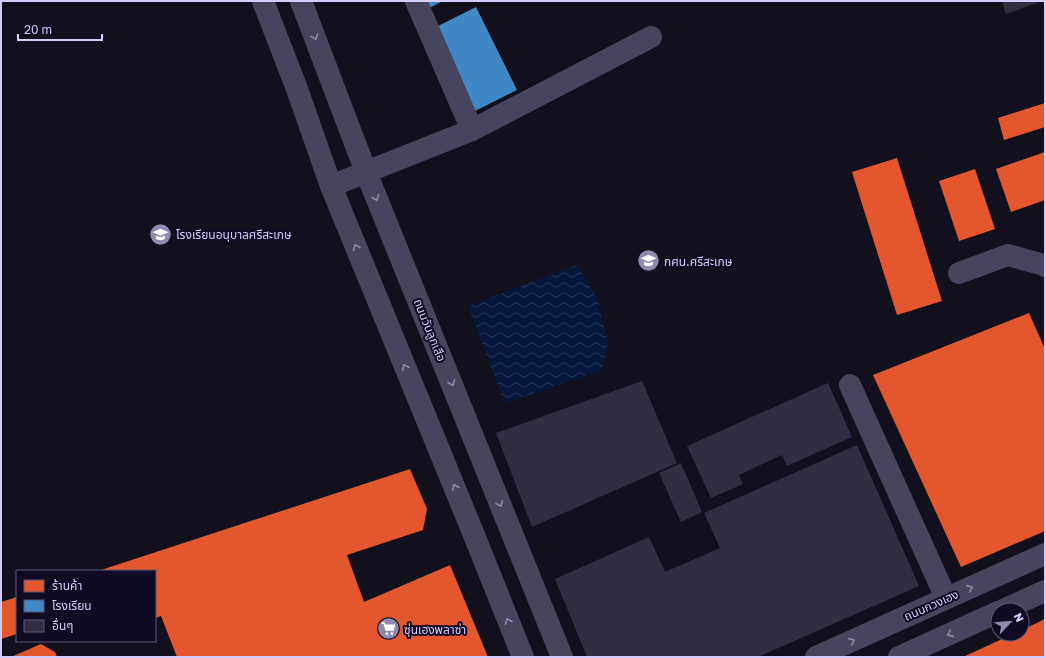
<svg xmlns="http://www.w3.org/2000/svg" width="1046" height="658" font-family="'Golos Text','Noto Sans Thai',sans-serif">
  <defs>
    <pattern id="water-waves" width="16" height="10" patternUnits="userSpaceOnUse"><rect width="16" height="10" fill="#06173e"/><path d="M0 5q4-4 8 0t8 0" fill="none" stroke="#29385b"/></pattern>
  </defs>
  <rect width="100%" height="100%" fill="#13101d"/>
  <polygon fill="url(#water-waves)" points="577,265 597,298 608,343 602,370 505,403 468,306"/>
  <g fill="#e4572e">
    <polygon points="1045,103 1045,127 1004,140 998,118"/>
    <polygon points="1045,152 1045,200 1011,212 996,169"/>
    <polygon points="897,158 942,301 897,315 852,172"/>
    <polygon points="975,169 995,229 959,241 939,181"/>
    <polygon points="1029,313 1045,349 1045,531 961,567 873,375"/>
    <polygon points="410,469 427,509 423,530 347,555 364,602 450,565 488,657 177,657 161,616 155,618 155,571 98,571"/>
    <polygon points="17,597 17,634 1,639 1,602"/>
    <polygon points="1045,619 1045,657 963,657 1013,634 1022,634 1022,630"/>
    <polygon points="41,644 55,652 57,657 11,657"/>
  </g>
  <g fill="#3f88c5">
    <polygon points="423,1 443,1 427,9"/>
    <polygon points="476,7 517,90 475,111 434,28"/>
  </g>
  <g fill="#312e3f">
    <polygon points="1002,1 1042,1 1006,14"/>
    <polygon points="642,381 677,463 532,527 496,433"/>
    <polygon points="828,383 852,437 787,466 782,455 739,475 743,484 711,498 687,446"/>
    <polygon points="857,445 919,586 758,657 587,657 555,579 649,537 665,572 720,548 704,513"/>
    <polygon points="681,463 702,512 681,522 659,473"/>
  </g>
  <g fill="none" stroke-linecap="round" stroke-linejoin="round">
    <g stroke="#46445e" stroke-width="22">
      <polyline points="263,1 297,89 331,186 474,535 523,657"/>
      <polyline points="301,1 366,172 562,657"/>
      <polyline points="416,1 472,130"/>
      <polyline points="331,186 472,130 651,37"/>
      <polyline points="959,273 1008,255 1044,265 1045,266"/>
      <polyline points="850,385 946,598"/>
      <polyline points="1003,610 1045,591"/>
      <polyline points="816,657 1045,554"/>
      <polyline points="899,657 998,612"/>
    </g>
  </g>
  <defs><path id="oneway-chevron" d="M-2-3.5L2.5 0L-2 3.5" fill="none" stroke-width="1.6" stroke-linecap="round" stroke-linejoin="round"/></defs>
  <g stroke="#8d88ae">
    <use href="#oneway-chevron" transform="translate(315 37) rotate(69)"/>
    <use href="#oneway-chevron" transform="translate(376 198) rotate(68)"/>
    <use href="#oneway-chevron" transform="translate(356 247) rotate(-112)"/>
    <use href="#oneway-chevron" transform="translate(405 367) rotate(-112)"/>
    <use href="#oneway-chevron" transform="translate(452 383) rotate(68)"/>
    <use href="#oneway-chevron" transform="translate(455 487) rotate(-112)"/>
    <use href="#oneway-chevron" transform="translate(500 504) rotate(68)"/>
    <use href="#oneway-chevron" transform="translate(970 588) rotate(-24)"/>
    <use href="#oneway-chevron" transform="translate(508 621) rotate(-112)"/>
    <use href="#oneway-chevron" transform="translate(950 634) rotate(156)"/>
    <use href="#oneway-chevron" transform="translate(852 641) rotate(-24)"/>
  </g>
  <defs>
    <symbol id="school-disc" viewBox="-11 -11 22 22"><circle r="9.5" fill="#908ab0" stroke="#100b22"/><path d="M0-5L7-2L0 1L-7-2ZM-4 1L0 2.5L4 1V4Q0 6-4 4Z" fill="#fff"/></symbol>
    <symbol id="supermarket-disc" viewBox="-11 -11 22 22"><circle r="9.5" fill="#908ab0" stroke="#100b22"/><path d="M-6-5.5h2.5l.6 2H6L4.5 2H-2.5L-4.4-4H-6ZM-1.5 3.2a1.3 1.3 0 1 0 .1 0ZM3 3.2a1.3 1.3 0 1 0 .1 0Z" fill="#fff"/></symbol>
  </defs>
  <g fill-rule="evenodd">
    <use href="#school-disc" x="148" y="222" width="25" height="25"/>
    <use href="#school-disc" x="636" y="248" width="25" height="25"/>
    <use href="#supermarket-disc" x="376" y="616" width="25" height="25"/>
  </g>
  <g text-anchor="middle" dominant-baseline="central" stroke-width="4" stroke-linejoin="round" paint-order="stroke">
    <g font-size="12" fill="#d4ccff" stroke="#100b22" text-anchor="start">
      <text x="176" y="234">โรงเรียนอนุบาลศรีสะเกษ</text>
      <text x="664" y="261">กศน.ศรีสะเกษ</text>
      <text x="404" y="629">ซุ่นเฮงพลาซ่า</text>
    </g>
    <g font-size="12" fill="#d4ccff" stroke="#100b22">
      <text transform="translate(430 330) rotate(68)">ถนนวันลูกเสือ</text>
      <text transform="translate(931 605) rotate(-24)">ถนนกวงเฮง</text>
    </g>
  </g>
  <rect width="1046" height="658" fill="none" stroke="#d4ccff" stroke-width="4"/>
  <rect x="16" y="570" width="140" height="72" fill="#100b22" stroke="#5e587a"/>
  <rect x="24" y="580" width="20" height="12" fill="#e4572e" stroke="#5e587a"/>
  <text x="52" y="590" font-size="12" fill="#d4ccff">ร้านค้า</text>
  <rect x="24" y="600" width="20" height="12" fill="#3f88c5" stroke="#5e587a"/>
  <text x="52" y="610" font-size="12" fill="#d4ccff">โรงเรียน</text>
  <rect x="24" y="620" width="20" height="12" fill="#312e3f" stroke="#5e587a"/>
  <text x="52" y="630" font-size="12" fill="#d4ccff">อื่นๆ</text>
  <g transform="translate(1010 622) rotate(64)"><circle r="19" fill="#100b22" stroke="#5e587a"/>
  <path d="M0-3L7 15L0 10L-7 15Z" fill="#908ab0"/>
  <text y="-6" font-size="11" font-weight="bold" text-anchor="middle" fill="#d4ccff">N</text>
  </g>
  <path d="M18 34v6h84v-6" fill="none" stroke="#d4ccff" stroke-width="2"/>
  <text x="24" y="34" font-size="12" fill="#d4ccff" stroke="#100b22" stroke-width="3" paint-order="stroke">20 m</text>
</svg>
